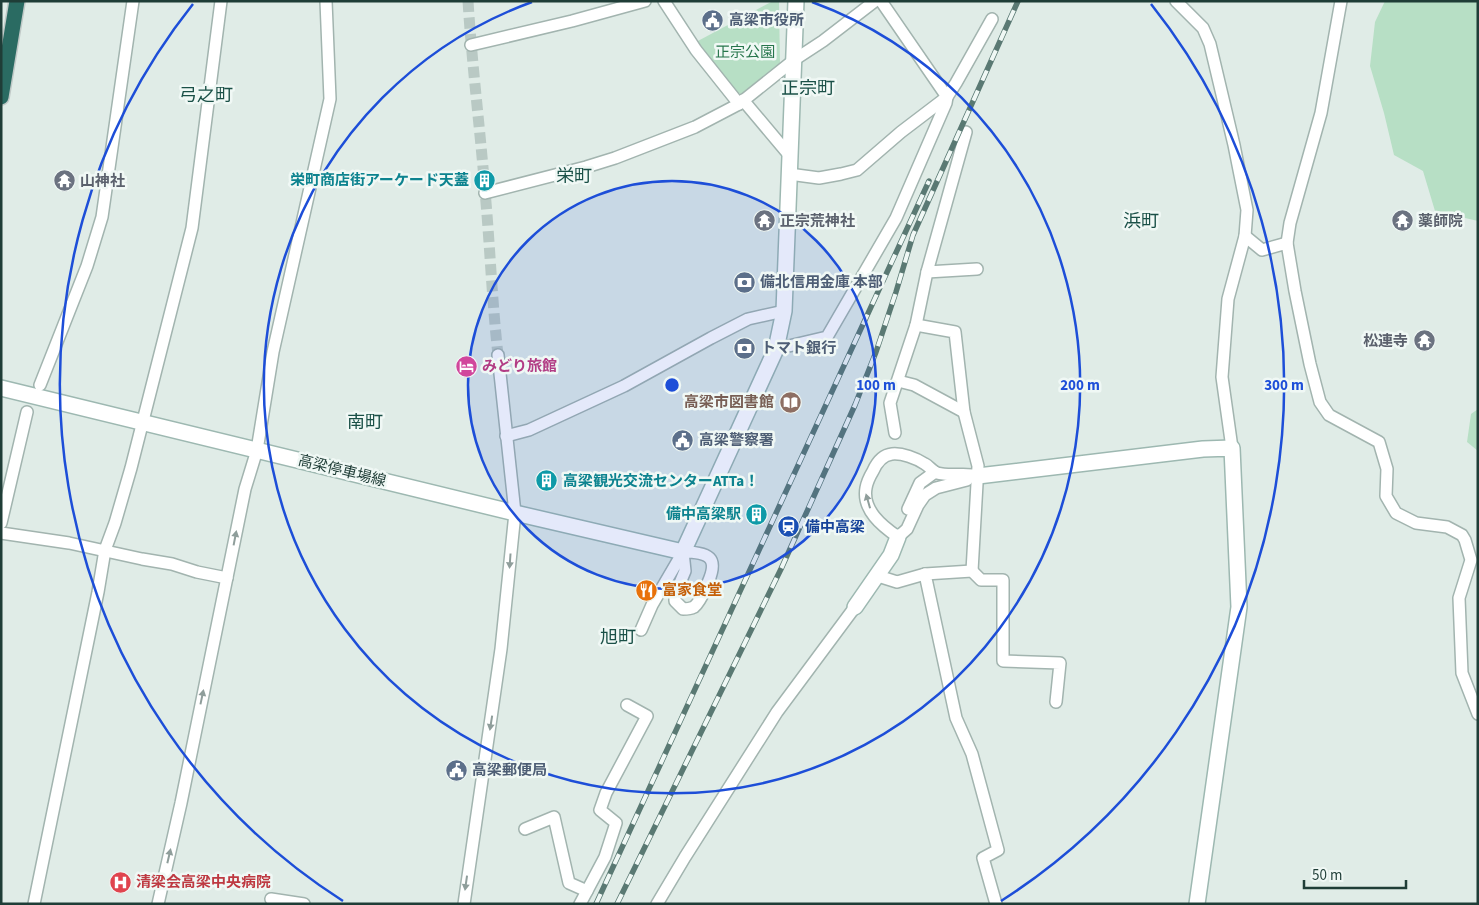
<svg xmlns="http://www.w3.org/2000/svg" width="1479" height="905" font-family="'Source Sans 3','Noto Sans JP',sans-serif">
  <rect width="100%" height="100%" fill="#e0ece7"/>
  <g fill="#b7dfc5">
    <polygon points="773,1 779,1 780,65 743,94 736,93 696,42"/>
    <polygon points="1385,1 1478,1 1478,221 1435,211 1423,171 1394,155 1384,113 1370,66 1375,22"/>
    <polygon points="1478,409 1478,451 1467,442 1471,414"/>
  </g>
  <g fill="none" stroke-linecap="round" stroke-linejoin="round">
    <path stroke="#b9c9c4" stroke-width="11" stroke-dasharray="11 5.5" stroke-linecap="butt" d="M 468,1 C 472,65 480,128 485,191 C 490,246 492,301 498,355"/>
    <defs>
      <g id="street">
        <polyline points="664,1 696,50 739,104"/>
        <polyline points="1176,1 1203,28 1210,44 1234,145 1247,210 1245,236 1228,299 1222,377 1232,448"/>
        <polyline points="471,45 572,21 645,1"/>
        <polyline points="743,100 790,156"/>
        <polyline points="789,174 819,178 841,174 857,170 901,132 947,97 956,83 992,19"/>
        <polyline points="485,193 586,167 615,158 695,127 739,104 794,60 823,41 875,1"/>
        <polyline points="1245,236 1262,250 1287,243 1295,291 1310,364 1320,402 1329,415 1379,442 1387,469 1386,496 1396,513 1416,523 1447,527 1462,535 1465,540 1471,560 1459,598 1462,673 1478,714"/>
        <polyline points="1287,243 1290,223 1321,113 1341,1"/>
        <polyline points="927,272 966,132"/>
        <polyline points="916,325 955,332 964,412 978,466 972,571"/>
        <polyline points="776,349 827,337 896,218 946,103 947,97 881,1"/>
        <polyline points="898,381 914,385 964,412"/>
        <polyline points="40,385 87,266 102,217 133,1"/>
        <polyline points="895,433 890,403 916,325 927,272 977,269"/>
        <polyline points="506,436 529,430 624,386 711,338 748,319 784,311"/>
        <polyline points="908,509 920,483 935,472"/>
        <polyline points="1,523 27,412"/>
        <polyline points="1,533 69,543 142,559 172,564 197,572 227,578"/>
        <path d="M 898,537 C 882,526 862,510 866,488 C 867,482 870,476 873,471 C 877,462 882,455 892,454 C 902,453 916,458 925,464 C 929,466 932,471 937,473 C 951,477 965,472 978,476"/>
        <polyline points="898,537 907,529 918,505 925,495 936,488 967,480"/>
        <path d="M 683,552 C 713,552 719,560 706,587 C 703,594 700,602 694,607 C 690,609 687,609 683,609 L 675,601 L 675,595 L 685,571 Z"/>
        <polyline points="878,576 897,582 925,574"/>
        <polyline points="641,630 652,605 683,552"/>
        <polyline points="525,829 554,817 569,883 587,891"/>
        <polyline points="271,899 304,904"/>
        <polyline points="34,904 98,592 105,550 115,523 131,468 192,228 221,1"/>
        <polyline points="158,904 181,803 245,489 257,450 273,352 330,99 326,1"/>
        <polyline points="464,904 501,649 515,513 498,355"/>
        <polyline points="580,904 605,857 616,823 600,810 606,793 647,716 627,705"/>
        <polyline points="657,904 685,857 777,712 855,607"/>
        <polyline points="996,904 983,858 998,850 972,754 956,718 925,574 972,571 981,580 1003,580 1003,661 1060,663 1056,702"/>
      </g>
      <g id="secondary">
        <polyline points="1,388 515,513 683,552 776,349 784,311 796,1"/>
        <polyline points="978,476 1203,449 1232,448 1239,607 1197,904"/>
        <polyline points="855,607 891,555 898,537"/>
      </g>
      <polyline id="highway" points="1,97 17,1"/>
    </defs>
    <use href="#street" stroke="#a2b4af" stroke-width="14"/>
    <use href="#secondary" stroke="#9db8b1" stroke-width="18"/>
    <use href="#highway" stroke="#c0c9c7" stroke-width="18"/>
    <use href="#street" stroke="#fff" stroke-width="11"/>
    <use href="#secondary" stroke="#fff" stroke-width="15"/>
    <use href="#highway" stroke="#2a6b62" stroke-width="15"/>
    <defs>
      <g id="rail">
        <polyline points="596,904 929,181"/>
        <polyline points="617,904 781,569 855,405 876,352 896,292 913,235 1018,1"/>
      </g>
    </defs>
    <use href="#rail" stroke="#5a7973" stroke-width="5.5"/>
    <use href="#rail" stroke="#f0f8f5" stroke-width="4" stroke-dasharray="11" stroke-linecap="butt"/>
  </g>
  <defs><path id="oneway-solid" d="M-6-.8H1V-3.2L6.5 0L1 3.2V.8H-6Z" transform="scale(1.25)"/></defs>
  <g fill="#8f9e9b">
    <use href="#oneway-solid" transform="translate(868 501) rotate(-106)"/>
    <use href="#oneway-solid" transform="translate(235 538) rotate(-79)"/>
    <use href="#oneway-solid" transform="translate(510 561) rotate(94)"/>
    <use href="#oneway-solid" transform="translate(202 697) rotate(-78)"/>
    <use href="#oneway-solid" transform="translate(491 723) rotate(99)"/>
    <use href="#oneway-solid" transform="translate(169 856) rotate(-77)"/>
    <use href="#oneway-solid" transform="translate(466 883) rotate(98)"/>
  </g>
  <circle cx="672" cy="385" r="204" fill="#1d4ed8" fill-opacity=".12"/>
  <g fill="none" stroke="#1d4ed8" stroke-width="2.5">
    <circle cx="672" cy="385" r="204"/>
    <path d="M812 2A408 408 0 1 1 532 2"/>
    <path d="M343 901A612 612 0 0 1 193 4M1151 4A612 612 0 0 1 1001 901"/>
  </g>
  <defs>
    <symbol id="civic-disc" viewBox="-11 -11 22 22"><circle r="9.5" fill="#5c6f8a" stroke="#f0f8f5"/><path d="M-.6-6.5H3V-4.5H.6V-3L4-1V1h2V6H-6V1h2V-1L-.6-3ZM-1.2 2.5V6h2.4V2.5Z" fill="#fff"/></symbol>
    <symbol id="building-disc" viewBox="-11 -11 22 22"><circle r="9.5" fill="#0f9aa8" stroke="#f0f8f5"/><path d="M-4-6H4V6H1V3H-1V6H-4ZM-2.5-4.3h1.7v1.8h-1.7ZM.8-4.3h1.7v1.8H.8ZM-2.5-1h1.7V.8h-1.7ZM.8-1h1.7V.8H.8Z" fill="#fff"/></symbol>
    <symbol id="temple-disc" viewBox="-11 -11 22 22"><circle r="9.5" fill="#6b7280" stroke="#f0f8f5"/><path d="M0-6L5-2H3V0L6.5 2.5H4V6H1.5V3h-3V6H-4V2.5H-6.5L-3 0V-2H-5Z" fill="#fff"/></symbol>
    <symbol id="bank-disc" viewBox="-11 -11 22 22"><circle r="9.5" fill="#5c6f8a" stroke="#f0f8f5"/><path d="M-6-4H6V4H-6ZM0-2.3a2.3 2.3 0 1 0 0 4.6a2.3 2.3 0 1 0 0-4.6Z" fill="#fff"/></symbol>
    <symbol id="hotel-disc" viewBox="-11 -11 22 22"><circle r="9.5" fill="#d1479c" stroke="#f0f8f5"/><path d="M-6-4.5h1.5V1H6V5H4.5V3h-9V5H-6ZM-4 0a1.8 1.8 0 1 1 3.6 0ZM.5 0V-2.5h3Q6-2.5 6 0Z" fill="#fff"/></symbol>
    <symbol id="library-disc" viewBox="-11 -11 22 22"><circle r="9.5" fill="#8d6e63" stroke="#f0f8f5"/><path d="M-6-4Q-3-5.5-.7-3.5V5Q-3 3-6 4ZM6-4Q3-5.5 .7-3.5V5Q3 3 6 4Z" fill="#fff"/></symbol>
    <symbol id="station-disc" viewBox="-11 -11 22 22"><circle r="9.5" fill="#1a4fb4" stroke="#f0f8f5"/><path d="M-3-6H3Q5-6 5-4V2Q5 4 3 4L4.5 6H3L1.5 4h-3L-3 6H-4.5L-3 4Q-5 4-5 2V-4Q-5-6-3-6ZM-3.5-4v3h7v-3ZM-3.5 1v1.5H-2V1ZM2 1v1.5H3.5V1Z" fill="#fff"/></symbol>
    <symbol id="restaurant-disc" viewBox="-11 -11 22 22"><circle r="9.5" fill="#e8710a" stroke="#f0f8f5"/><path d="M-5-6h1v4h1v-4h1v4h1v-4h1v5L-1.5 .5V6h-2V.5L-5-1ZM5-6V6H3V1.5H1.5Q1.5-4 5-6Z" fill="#fff"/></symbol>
    <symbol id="hospital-disc" viewBox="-11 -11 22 22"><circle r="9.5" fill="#e0444e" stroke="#f0f8f5"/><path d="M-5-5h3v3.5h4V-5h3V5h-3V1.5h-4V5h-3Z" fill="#fff"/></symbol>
  </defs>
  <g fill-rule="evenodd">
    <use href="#civic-disc" x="700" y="8" width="25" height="25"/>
    <use href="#building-disc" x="472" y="168" width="25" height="25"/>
    <use href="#temple-disc" x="52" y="168" width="25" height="25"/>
    <use href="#temple-disc" x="752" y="208" width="25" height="25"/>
    <use href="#temple-disc" x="1390" y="208" width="25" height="25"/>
    <use href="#bank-disc" x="732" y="270" width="25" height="25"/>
    <use href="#temple-disc" x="1412" y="328" width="25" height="25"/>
    <use href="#bank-disc" x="732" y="336" width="25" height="25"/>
    <use href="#hotel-disc" x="454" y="354" width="25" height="25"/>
    <use href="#library-disc" x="778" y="390" width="25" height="25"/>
    <use href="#civic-disc" x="670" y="428" width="25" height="25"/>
    <use href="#building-disc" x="534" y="468" width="25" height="25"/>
    <use href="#building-disc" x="744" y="502" width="25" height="25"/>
    <use href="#station-disc" x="776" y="514" width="25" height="25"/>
    <use href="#restaurant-disc" x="634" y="578" width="25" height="25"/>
    <use href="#civic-disc" x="444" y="758" width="25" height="25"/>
    <use href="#hospital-disc" x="108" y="870" width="25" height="25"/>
  </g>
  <g text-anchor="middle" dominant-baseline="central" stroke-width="5" stroke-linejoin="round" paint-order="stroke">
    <g font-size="15" font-weight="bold" fill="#4e5e75" stroke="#f0f8f5" text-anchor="start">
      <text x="729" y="20">高梁市役所</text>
      <text x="760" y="282">備北信用金庫 本部</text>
      <text x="761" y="348">トマト銀行</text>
      <text x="699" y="440">高梁警察署</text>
      <text x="472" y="770">高梁郵便局</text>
    </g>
    <g font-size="15" fill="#27764c" stroke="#f0f8f5">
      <text x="745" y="52">正宗公園</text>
    </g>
    <g font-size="15" font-weight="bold" fill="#0d838f" stroke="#f0f8f5" text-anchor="end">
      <text x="469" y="180">栄町商店街アーケード天蓋</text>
      <text x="563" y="481" text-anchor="start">高梁観光交流センターATTa！</text>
      <text x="741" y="514">備中高梁駅</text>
    </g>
    <g font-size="15" font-weight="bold" fill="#5b616d" stroke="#f0f8f5" text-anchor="start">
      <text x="80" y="181">山神社</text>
      <text x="780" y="221">正宗荒神社</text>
      <text x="1418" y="221">薬師院</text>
      <text x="1408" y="341" text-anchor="end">松連寺</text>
    </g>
    <g font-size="15" font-weight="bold" fill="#b23c85" stroke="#f0f8f5" text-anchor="start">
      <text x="482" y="366">みどり旅館</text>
    </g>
    <g font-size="15" font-weight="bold" fill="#785e54" stroke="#f0f8f5" text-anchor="end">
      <text x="774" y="402">高梁市図書館</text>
    </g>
    <g font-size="15" fill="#1f3d37" stroke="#f0f8f5">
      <text transform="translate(342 471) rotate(14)">高梁停車場線</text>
    </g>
    <g font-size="15" font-weight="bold" fill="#164399" stroke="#f0f8f5" text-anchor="start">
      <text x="805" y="527">備中高梁</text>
    </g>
    <g font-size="15" font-weight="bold" fill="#c56008" stroke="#f0f8f5" text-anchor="start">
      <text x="662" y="590">富家食堂</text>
    </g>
    <g font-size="15" font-weight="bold" fill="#be3a42" stroke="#f0f8f5" text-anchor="start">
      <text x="136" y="882">清梁会高梁中央病院</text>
    </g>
    <g font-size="18" fill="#1a5047" stroke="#f0f8f5">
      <text x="808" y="88">正宗町</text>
      <text x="206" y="95">弓之町</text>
      <text x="574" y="176">栄町</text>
      <text x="1141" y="221">浜町</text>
      <text x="365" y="422">南町</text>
      <text x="618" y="637">旭町</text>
    </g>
  </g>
  <circle cx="672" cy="385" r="8" fill="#1d4ed8" stroke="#f0f8f5" stroke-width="2.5"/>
  <g font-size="15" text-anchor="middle" font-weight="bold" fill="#1d4ed8" stroke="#f0f8f5" stroke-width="5" stroke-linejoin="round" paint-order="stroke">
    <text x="876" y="390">100 m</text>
    <text x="1080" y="390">200 m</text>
    <text x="1284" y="390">300 m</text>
  </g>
  <rect width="1479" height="905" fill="none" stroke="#1f3d37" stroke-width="5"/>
  <path d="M1304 880v8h102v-8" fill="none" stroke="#1f3d37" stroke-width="2.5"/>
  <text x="1312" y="880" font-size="15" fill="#1f3d37" stroke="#f0f8f5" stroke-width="4" paint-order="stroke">50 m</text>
</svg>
